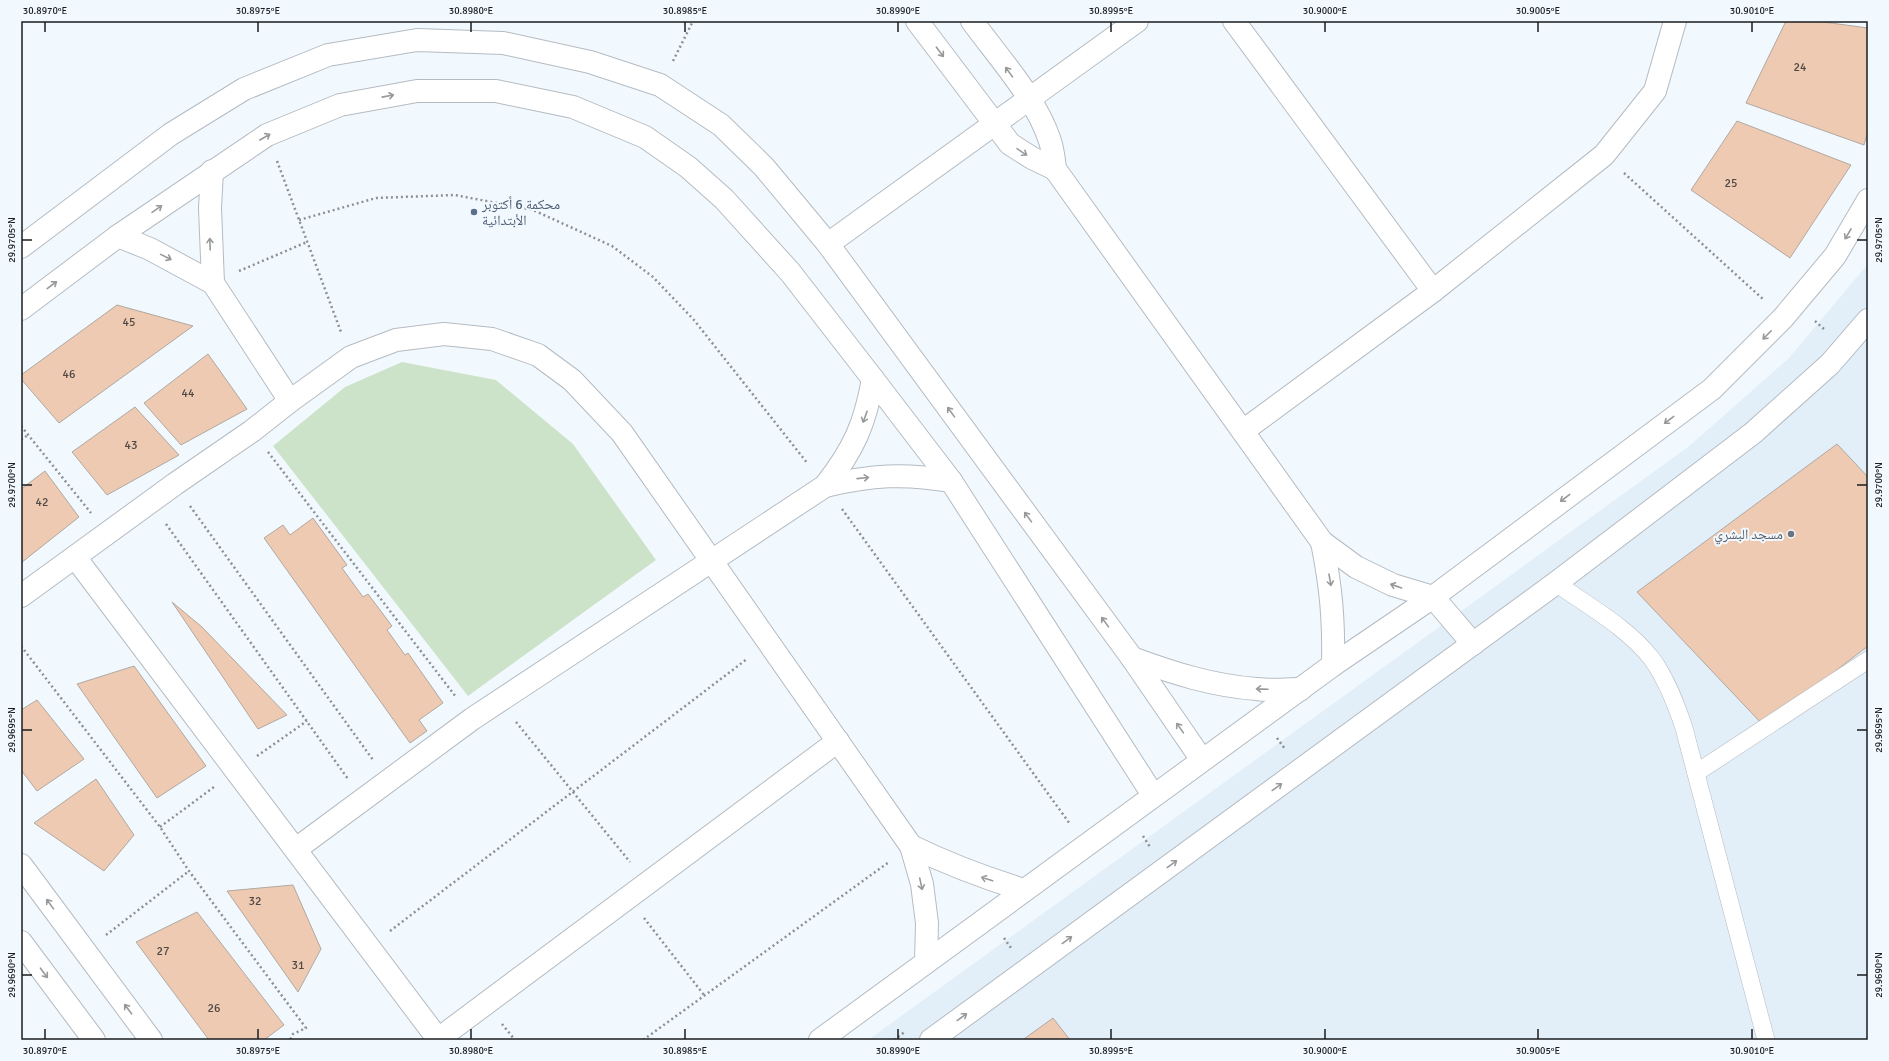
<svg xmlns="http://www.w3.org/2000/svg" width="1889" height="1061" font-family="Signika,'Noto Naskh Arabic',sans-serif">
  <rect width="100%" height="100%" fill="#f2f9fe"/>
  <polygon fill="#e2eef8" points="1868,264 1868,1040 868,1040 1688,447 1788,359"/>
  <polygon fill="#cde3c9" points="402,362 496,380 573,444 656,560 468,696 273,446 345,387"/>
  <g fill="#edcab1" stroke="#b0a8a2">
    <polygon points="1786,21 1816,21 1868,28 1868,131 1864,145 1746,103"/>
    <polygon points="1737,121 1851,165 1790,258 1691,190"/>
    <polygon points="117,305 193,326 59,423 21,379 21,375"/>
    <polygon points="208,354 247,409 181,445 144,403"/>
    <polygon points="135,407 179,455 107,495 72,452"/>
    <polygon points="1837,444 1868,477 1868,646 1764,726 1637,592"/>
    <polygon points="45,471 79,517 21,563 21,489"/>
    <polygon points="313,518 347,565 342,568 363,597 368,594 392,626 387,630 405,655 408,653 443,703 419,720 427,731 410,743 264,538 283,525 290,535"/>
    <polygon points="172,602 202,627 287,715 258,729"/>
    <polygon points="134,666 206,766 157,798 77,684"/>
    <polygon points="37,700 84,759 37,791 21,770 21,710"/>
    <polygon points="96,779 134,835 104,871 34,823"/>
    <polygon points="293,885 321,949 298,992 227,891"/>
    <polygon points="197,912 284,1025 264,1040 209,1040 136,942"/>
    <polygon points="1053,1018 1070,1040 1025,1040 1024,1039"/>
  </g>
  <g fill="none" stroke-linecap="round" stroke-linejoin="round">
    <defs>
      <g id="lane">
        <path d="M 1556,583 C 1588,606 1627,627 1652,659 C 1667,680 1676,704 1684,728 L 1766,1040"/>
        <polyline points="1696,773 1868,660"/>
      </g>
      <g id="street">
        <polyline points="917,21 1010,144 1032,158 1055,169"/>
        <path d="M 972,21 C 999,58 1036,98 1050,141 C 1053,150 1054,160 1055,169 L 1322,542 L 1356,567 L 1393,585 L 1433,597 L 1473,644"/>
        <polyline points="1234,21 1433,291"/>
        <polyline points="212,171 210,208 213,283"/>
        <polyline points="118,236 150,249 213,283 290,401"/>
        <polyline points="828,244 1137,21"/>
        <polyline points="21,247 171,134 244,89 328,55 417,40 503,43 590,62 660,85 721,125 764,167 828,244 1132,658 1202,760"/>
        <polyline points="21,309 118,236 267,135 340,105 417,91 496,91 573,107 645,137 688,167 724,199 790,272 873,379 951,481 1153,795"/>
        <polyline points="1243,431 1433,291 1604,155 1655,91 1675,21"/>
        <path d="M 825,486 C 872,475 904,473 951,481"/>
        <path d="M 1322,542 C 1331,587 1334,619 1333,665"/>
        <polyline points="75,557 438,1039"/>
        <polyline points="21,596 175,484 252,431 290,401 351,357 396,340 444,334 492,339 538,355 572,380 622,433 911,846 922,884 927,923 926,962"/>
        <path d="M 1132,658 C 1173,673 1213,686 1257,689 C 1271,691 1286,689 1301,689"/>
        <path d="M 911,846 C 948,864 985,878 1024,890"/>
        <path d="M 296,849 L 472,719 L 825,486 C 854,449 865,424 873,379"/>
        <polyline points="21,865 151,1040"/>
        <polyline points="21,942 94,1040"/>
        <polyline points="437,1040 838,741"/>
        <polyline points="820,1040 1333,665 1433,597 1712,389 1783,318 1835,256 1868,200"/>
        <polyline points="931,1040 1556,583 1753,433 1830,364 1868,320"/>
      </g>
    </defs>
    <use href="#lane" stroke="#b4bbc2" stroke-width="18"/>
    <use href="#street" stroke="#b4bbc2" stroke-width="24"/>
    <g stroke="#8b9094" stroke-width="2.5" stroke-dasharray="2 3" stroke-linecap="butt">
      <polyline points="673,61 693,21"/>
      <polyline points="277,161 341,332"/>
      <polyline points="1624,173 1764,300"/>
      <polyline points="299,220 376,198 455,195 533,210 612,246 653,277 694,320 808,464"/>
      <polyline points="239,271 307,242"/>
      <polyline points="1815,321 1825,330"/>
      <polyline points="21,426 91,513"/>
      <polyline points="21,440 28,435"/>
      <polyline points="268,452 456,697"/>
      <polyline points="190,506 373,760"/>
      <polyline points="842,509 1070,824"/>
      <polyline points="166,524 348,779"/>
      <polyline points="21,646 160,827 189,871 306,1028 293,1034 290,1040"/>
      <polyline points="516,722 630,862"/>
      <polyline points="1277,738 1285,749"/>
      <polyline points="257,756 307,721"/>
      <polyline points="160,827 214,787"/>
      <polyline points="1143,836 1150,847"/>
      <polyline points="644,918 704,995"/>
      <polyline points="390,931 747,659"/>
      <polyline points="106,935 189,871"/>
      <polyline points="1004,938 1011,948"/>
      <polyline points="502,1024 515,1040"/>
      <polyline points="643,1040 889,862"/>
      <polyline points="894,1040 906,1031"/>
    </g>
    <use href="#lane" stroke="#fff" stroke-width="17"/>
    <use href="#street" stroke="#fff" stroke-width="22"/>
  </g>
  <defs><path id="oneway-shaft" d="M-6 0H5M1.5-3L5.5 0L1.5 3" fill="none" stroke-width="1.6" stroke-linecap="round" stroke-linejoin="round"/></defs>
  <g stroke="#98999a">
    <use href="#oneway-shaft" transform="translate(940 52) rotate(53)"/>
    <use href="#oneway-shaft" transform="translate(1009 72) rotate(-126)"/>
    <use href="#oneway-shaft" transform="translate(388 96) rotate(-11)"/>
    <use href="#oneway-shaft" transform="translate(265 137) rotate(-30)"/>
    <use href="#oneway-shaft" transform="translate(1022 152) rotate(34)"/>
    <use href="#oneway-shaft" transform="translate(157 209) rotate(-35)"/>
    <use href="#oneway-shaft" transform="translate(1848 234) rotate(121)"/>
    <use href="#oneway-shaft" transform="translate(210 244) rotate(-92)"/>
    <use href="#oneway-shaft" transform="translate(166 257) rotate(26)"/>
    <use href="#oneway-shaft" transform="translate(52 285) rotate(-37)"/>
    <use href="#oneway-shaft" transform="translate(1767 335) rotate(135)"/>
    <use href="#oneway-shaft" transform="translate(951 412) rotate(-126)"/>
    <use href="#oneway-shaft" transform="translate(865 417) rotate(110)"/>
    <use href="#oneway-shaft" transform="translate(1669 420) rotate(143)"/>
    <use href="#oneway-shaft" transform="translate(863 478) rotate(-6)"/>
    <use href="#oneway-shaft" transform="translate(1565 498) rotate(143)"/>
    <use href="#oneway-shaft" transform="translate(1028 517) rotate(-126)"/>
    <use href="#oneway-shaft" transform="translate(1330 580) rotate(80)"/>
    <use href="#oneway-shaft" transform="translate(1396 586) rotate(-161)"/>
    <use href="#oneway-shaft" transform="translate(1105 622) rotate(-126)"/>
    <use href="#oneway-shaft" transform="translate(1262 689) rotate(-178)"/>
    <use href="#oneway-shaft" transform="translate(1180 728) rotate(-125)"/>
    <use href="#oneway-shaft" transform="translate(1277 787) rotate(-36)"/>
    <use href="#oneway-shaft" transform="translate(1172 864) rotate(-36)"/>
    <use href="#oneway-shaft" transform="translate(987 879) rotate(-162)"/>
    <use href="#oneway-shaft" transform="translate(921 884) rotate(78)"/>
    <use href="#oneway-shaft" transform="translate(50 904) rotate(-126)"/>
    <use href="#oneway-shaft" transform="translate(1067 940) rotate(-36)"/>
    <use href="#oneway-shaft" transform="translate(44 973) rotate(53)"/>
    <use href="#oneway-shaft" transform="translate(128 1009) rotate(-127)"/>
    <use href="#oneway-shaft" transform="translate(962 1017) rotate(-36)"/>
  </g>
  <path fill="none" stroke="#1a1d1f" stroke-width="1.5" d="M 45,22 L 45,32M 258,22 L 258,32M 471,22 L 471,32M 685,22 L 685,32M 898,22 L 898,32M 1111,22 L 1111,32M 1325,22 L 1325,32M 1538,22 L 1538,32M 1752,22 L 1752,32M 22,240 L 32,240M 1857,240 L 1867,240M 22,485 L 32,485M 1857,485 L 1867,485M 22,730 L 32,730M 1857,730 L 1867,730M 22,975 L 32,975M 1857,975 L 1867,975M 45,1029 L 45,1039M 258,1029 L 258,1039M 471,1029 L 471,1039M 685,1029 L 685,1039M 898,1029 L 898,1039M 1111,1029 L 1111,1039M 1325,1029 L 1325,1039M 1538,1029 L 1538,1039M 1752,1029 L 1752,1039"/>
  <circle fill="#5c6f8a" stroke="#f2f9fe" stroke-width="1.5" cx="474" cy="212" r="4"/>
  <circle fill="#6b7280" stroke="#f2f9fe" stroke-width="1.5" cx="1791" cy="534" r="4"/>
  <g text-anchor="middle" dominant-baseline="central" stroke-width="4" stroke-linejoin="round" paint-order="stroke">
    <g font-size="12" fill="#4f4844">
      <text x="1800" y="67">24</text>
      <text x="1731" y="183">25</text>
      <text x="129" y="322">45</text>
      <text x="69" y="374">46</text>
      <text x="188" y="393">44</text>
      <text x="131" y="445">43</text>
      <text x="42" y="502">42</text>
      <text x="255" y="901">32</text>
      <text x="163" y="951">27</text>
      <text x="298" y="965">31</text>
      <text x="214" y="1008">26</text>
    </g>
    <g font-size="14" fill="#4e5e75" stroke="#f2f9fe" text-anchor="start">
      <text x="482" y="204">محكمة 6 أكتوبر<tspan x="482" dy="16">الأبتدائية</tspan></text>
    </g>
    <g font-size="14" fill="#5b616d" stroke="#f2f9fe" text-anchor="end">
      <text x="1783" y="534">مسجد البشري</text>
    </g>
  </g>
  <rect width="1889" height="1061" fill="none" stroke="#f2f9fe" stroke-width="44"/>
  <rect x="22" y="22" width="1845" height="1017" fill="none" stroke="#1a1d1f" stroke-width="1.5"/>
  <g font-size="10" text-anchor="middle" fill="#1a1d1f">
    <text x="45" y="14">30.8970°E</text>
    <text x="258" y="14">30.8975°E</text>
    <text x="471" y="14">30.8980°E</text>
    <text x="685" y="14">30.8985°E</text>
    <text x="898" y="14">30.8990°E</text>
    <text x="1111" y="14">30.8995°E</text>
    <text x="1325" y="14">30.9000°E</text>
    <text x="1538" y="14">30.9005°E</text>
    <text x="1752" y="14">30.9010°E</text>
    <text transform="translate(11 240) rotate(-90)" y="4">29.9705°N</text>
    <text transform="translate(1878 240) rotate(-90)" y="4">29.9705°N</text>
    <text transform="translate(11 485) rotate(-90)" y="4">29.9700°N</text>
    <text transform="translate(1878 485) rotate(-90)" y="4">29.9700°N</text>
    <text transform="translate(11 730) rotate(-90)" y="4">29.9695°N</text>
    <text transform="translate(1878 730) rotate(-90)" y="4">29.9695°N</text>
    <text transform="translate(11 975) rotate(-90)" y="4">29.9690°N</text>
    <text transform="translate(1878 975) rotate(-90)" y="4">29.9690°N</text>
    <text x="45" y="1054">30.8970°E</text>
    <text x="258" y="1054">30.8975°E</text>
    <text x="471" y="1054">30.8980°E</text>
    <text x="685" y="1054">30.8985°E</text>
    <text x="898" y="1054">30.8990°E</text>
    <text x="1111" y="1054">30.8995°E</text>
    <text x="1325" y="1054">30.9000°E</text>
    <text x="1538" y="1054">30.9005°E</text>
    <text x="1752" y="1054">30.9010°E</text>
  </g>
</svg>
